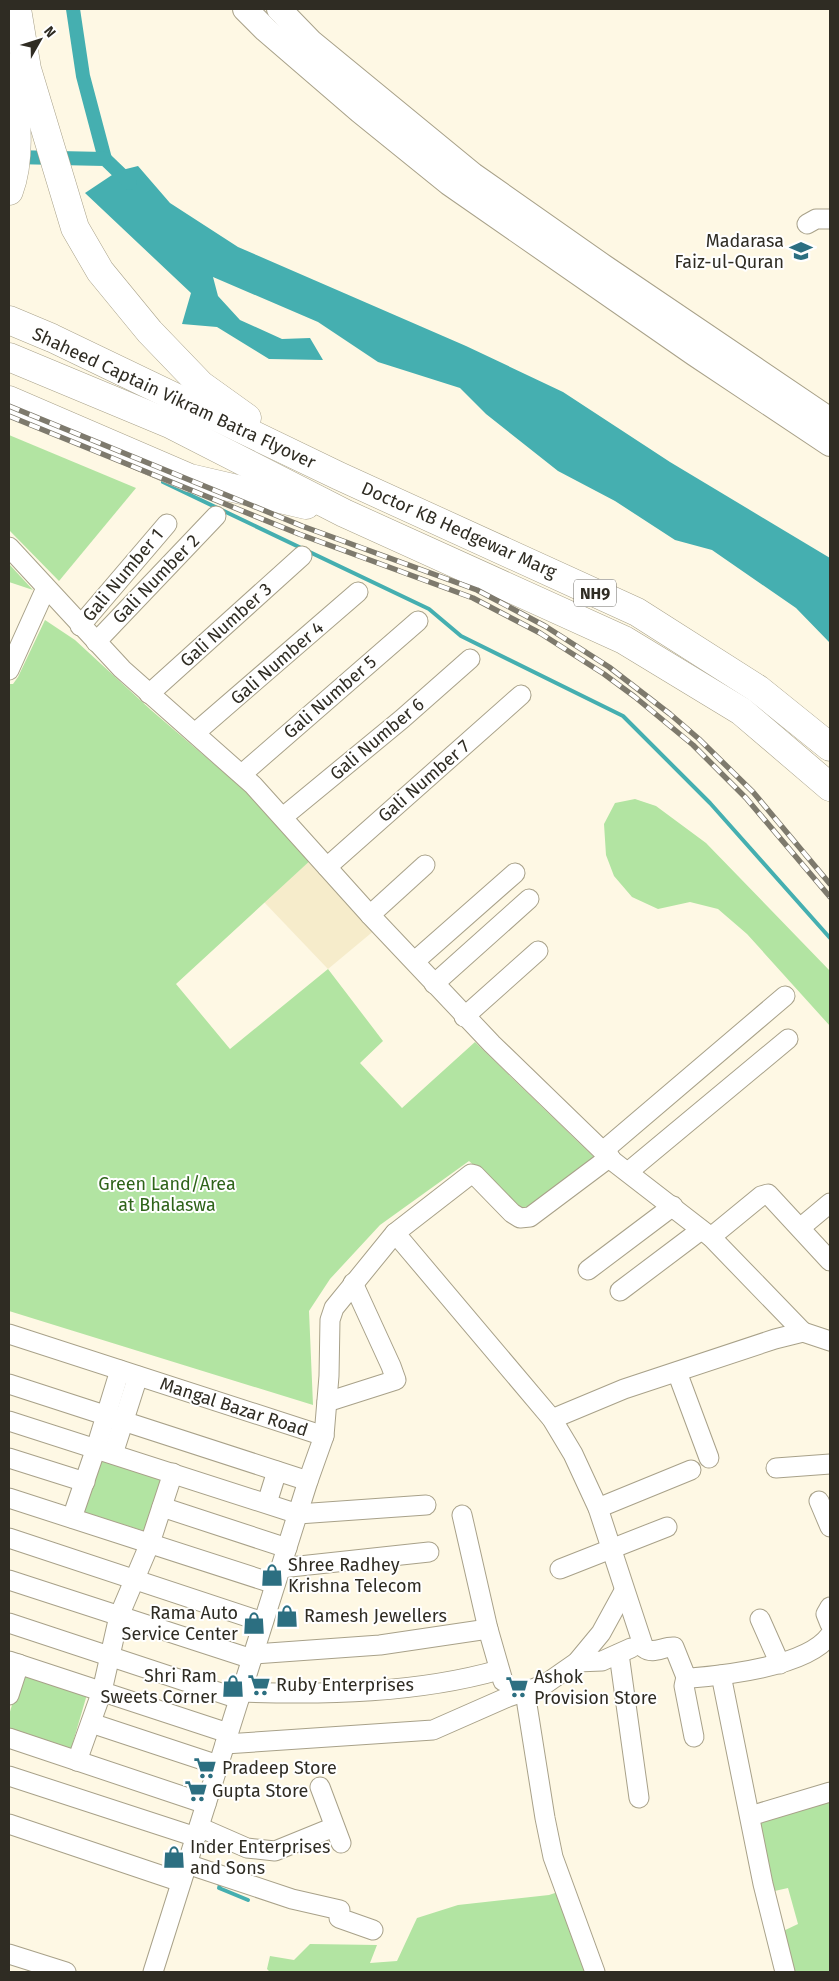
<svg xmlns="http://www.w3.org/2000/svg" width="839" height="1981" font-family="'Fira Sans',sans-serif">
  <rect width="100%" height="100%" fill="#fef8e4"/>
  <polygon fill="#f6eccb" points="313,858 376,929 328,969 264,902"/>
  <g fill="#b2e4a2">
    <polygon points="9,435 136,488 59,581 9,530"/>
    <polygon points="9,564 33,590 9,582"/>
    <polygon points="45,620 75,640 151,710 278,819 313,858 176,984 230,1049 328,969 383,1041 360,1063 402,1108 475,1042 597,1160 547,1198 522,1209 469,1161 380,1225 330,1279 309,1311 313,1405 9,1311 9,684 13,684 18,677"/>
    <polygon points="635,799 656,806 706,843 830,971 830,1026 747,934 718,909 690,902 658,909 632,897 614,876 606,855 604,824 615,803"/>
    <polygon points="99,1453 165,1474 147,1532 81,1511"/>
    <polygon points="22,1671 88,1691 71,1749 9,1730 9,1715"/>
    <polygon points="830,1802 830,1972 791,1972 779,1933 798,1924 788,1888 770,1892 757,1824"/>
    <polygon points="561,1891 587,1972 270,1972 267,1969 270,1956 294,1960 310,1944 377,1945 370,1963 397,1961 417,1918 458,1905 549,1895"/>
  </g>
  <polygon fill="#45afb0" points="138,166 170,203 238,247 466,346 563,392 670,462 830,558 830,643 796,608 712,550 675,540 615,501 558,471 486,414 460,388 378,362 318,322 213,277 218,296 240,320 282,339 310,338 323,360 269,359 217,327 182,324 191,293 85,193 118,171"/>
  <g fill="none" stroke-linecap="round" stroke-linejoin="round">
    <g stroke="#45afb0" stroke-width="4">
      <polyline points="163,482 429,609 461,636 623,716 710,803 830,938"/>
      <polyline points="221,1881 219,1888 248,1900"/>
    </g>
    <g stroke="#45afb0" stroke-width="14">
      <polyline points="73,9 83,76 105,159"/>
      <polyline points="12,157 105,159 130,183"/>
    </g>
    <defs>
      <g id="minor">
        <polyline points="807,224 816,219 830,219"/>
        <polyline points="9,547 122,669 253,785 370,915 492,1044 614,1162 711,1237 803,1332"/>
        <polyline points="80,626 167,524"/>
        <polyline points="96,642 216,516"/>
        <polyline points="9,670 46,588"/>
        <polyline points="149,694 302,556"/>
        <polyline points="195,733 358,592"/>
        <polyline points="242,774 418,621"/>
        <polyline points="283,817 402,719 470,659"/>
        <polyline points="327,867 521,695"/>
        <polyline points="370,915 425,865"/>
        <polyline points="415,961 515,873"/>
        <polyline points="434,984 529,899"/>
        <polyline points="464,1017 538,951"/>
        <polyline points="603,1151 785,996"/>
        <polyline points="628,1172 788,1039"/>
        <polyline points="800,1228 830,1203"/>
        <path d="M 395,1233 L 552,1419 L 573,1454 L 598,1508 L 644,1648 C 653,1655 664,1646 674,1647 L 686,1677 L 691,1678 C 727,1675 808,1666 830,1635"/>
        <polyline points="711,1237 761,1196 768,1194 830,1261"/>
        <polyline points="588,1270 673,1206"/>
        <polyline points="620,1291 701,1230"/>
        <polyline points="9,1334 324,1436 308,1481 153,1972"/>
        <polyline points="677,1372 709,1458"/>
        <polyline points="9,1384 308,1481"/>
        <polyline points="327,1402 396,1380 391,1366 353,1283"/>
        <polyline points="552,1419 624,1389 775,1339 803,1332 830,1341"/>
        <polyline points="9,1421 298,1514 426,1505"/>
        <polyline points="324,1436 329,1376 330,1320 334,1308 395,1233 471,1174 475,1175 512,1213 520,1218 530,1217 610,1157"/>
        <polyline points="113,1454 138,1376"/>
        <polyline points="9,1458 85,1482"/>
        <polyline points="776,1468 830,1464"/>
        <polyline points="9,1498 275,1584"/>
        <polyline points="819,1501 830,1527"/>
        <polyline points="267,1503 277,1471"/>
        <polyline points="162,1507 287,1548"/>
        <polyline points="598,1508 691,1470"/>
        <polyline points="462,1515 488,1629 503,1681"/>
        <polyline points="72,1518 96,1448 120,1370"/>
        <polyline points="9,1538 263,1622"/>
        <polyline points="281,1568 429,1552"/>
        <polyline points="560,1569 667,1527"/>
        <polyline points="9,1580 252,1659"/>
        <polyline points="830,1607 826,1614 830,1624"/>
        <polyline points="760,1619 780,1664"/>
        <polyline points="9,1623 239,1699"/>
        <polyline points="254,1654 380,1645 488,1629"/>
        <polyline points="619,1654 639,1798"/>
        <polyline points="9,1661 228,1733"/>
        <polyline points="577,1662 602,1661 631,1648"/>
        <polyline points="721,1675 763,1884 785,1972"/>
        <polyline points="686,1677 684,1686 694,1737"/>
        <path d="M 241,1692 C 326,1695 418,1693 499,1670"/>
        <polyline points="525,1692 545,1818 553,1857 595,1972"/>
        <polyline points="9,1695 19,1664"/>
        <polyline points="91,1723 218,1765"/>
        <polyline points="9,1738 206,1804"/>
        <polyline points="225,1744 433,1730 508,1697 544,1685 577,1662 601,1633 624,1591"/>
        <polyline points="77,1761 102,1691 119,1616 150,1543 173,1473"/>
        <polyline points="9,1776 196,1837"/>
        <polyline points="320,1787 341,1843"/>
        <polyline points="750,1816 830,1792"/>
        <polyline points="9,1824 181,1882"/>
        <polyline points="199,1827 247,1848 275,1851 334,1827"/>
        <polyline points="187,1864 292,1899 340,1910 339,1918 373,1930"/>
        <polyline points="9,1954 66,1972"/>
      </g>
      <g id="major">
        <polyline points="245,9 266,30 360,111 449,183 695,354 830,444"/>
        <polyline points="279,9 311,42 473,175 604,267 830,420"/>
      </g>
      <g id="highway">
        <polyline points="17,9 27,69 75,228 100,271 150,332 201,385 247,418"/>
        <path d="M 9,67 C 15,105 23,154 9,191"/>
        <polyline points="9,320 52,338 339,476 637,612 758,689 830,747"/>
        <polyline points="9,357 170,424 344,513 624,640 741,711 830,787"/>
        <polyline points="9,400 190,478 306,505"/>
      </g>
    </defs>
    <use href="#minor" stroke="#a8a189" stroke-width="21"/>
    <use href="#major" stroke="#a8a189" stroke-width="26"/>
    <use href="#highway" stroke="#a8a189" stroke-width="29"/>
    <use href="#minor" stroke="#fff" stroke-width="19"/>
    <use href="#major" stroke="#fff" stroke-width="24"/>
    <use href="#highway" stroke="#fff" stroke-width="28"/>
    <defs>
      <g id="rail">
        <polyline points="9,406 302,526 477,590 545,626 609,667 670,714 699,739 753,792 830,884"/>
        <polyline points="9,416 299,534 473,598 540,633 604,674 635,697 693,745 746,798 830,897"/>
      </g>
    </defs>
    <use href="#rail" stroke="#7e7a6d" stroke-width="5.5"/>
    <use href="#rail" stroke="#fff" stroke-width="4" stroke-dasharray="11" stroke-linecap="butt"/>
  </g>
  <defs>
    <symbol id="school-bare" viewBox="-9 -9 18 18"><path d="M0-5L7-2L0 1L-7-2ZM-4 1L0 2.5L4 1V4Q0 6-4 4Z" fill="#2c6f81" stroke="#fff" stroke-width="2.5" paint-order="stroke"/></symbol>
    <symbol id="shop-bare" viewBox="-9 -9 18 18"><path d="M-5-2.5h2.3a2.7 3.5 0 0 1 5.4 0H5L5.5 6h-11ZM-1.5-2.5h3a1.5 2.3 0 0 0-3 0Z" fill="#2c6f81" stroke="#fff" stroke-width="2.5" paint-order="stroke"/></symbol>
    <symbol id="supermarket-bare" viewBox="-9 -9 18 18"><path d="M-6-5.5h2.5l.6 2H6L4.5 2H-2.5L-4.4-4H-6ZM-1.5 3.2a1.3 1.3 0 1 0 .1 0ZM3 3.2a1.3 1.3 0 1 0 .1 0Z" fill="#2c6f81" stroke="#fff" stroke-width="2.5" paint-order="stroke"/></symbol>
  </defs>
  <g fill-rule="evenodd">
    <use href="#school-bare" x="785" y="235" width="32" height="32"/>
    <use href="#shop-bare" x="256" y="1559" width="32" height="32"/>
    <use href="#shop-bare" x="271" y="1600" width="32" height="32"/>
    <use href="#shop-bare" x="238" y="1607" width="32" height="32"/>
    <use href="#supermarket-bare" x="243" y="1669" width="32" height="32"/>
    <use href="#shop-bare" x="217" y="1670" width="32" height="32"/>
    <use href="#supermarket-bare" x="501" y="1671" width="32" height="32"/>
    <use href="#supermarket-bare" x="189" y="1752" width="32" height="32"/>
    <use href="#supermarket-bare" x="180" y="1775" width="32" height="32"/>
    <use href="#shop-bare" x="158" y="1841" width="32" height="32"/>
  </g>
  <g text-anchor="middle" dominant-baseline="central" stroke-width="4" stroke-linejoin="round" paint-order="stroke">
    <rect fill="#fff" stroke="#6d6b65" stroke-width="1" x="574" y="579.5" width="42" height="27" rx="4"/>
    <g font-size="16" font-weight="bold" fill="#2f2c23">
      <text x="595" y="593">NH9</text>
    </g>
    <g font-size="18" fill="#2f2c23" stroke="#fff" text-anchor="start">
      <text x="784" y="241" text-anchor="end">Madarasa<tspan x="784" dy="21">Faiz-ul-Quran</tspan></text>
      <text x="288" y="1565">Shree Radhey<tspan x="288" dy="21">Krishna Telecom</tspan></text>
      <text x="238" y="1613" text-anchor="end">Rama Auto<tspan x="238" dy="21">Service Center</tspan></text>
      <text x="304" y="1616">Ramesh Jewellers</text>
      <text x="217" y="1676" text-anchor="end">Shri Ram<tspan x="217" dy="21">Sweets Corner</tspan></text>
      <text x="534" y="1677">Ashok<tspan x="534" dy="21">Provision Store</tspan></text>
      <text x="276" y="1685">Ruby Enterprises</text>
      <text x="222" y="1768">Pradeep Store</text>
      <text x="212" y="1791">Gupta Store</text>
      <text x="190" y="1847">Inder Enterprises<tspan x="190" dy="21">and Sons</tspan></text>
    </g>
    <g font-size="18" fill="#2f2c23" stroke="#fff">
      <text transform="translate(174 398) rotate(25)">Shaheed Captain Vikram Batra Flyover</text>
      <text transform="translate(459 530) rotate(24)">Doctor KB Hedgewar Marg</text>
      <text transform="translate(123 575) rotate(-50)">Gali Number 1</text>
      <text transform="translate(156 579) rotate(-46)">Gali Number 2</text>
      <text transform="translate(226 625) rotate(-42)">Gali Number 3</text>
      <text transform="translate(277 663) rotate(-41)">Gali Number 4</text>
      <text transform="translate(330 697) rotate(-41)">Gali Number 5</text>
      <text transform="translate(377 739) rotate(-40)">Gali Number 6</text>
      <text transform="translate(424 781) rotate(-41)">Gali Number 7</text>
      <text transform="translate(234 1407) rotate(18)">Mangal Bazar Road</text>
    </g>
    <g font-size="18" fill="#2e6319" stroke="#fff">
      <text x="167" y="1184">Green Land/Area<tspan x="167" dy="21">at Bhalaswa</tspan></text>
    </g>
  </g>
  <rect width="839" height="1981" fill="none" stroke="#2f2c23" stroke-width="20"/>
  <g transform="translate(40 40) rotate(51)" stroke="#ffffff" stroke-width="4" paint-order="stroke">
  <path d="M0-4L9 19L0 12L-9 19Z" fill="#2f2c23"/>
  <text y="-8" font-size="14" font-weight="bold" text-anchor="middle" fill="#2f2c23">N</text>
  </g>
</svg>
